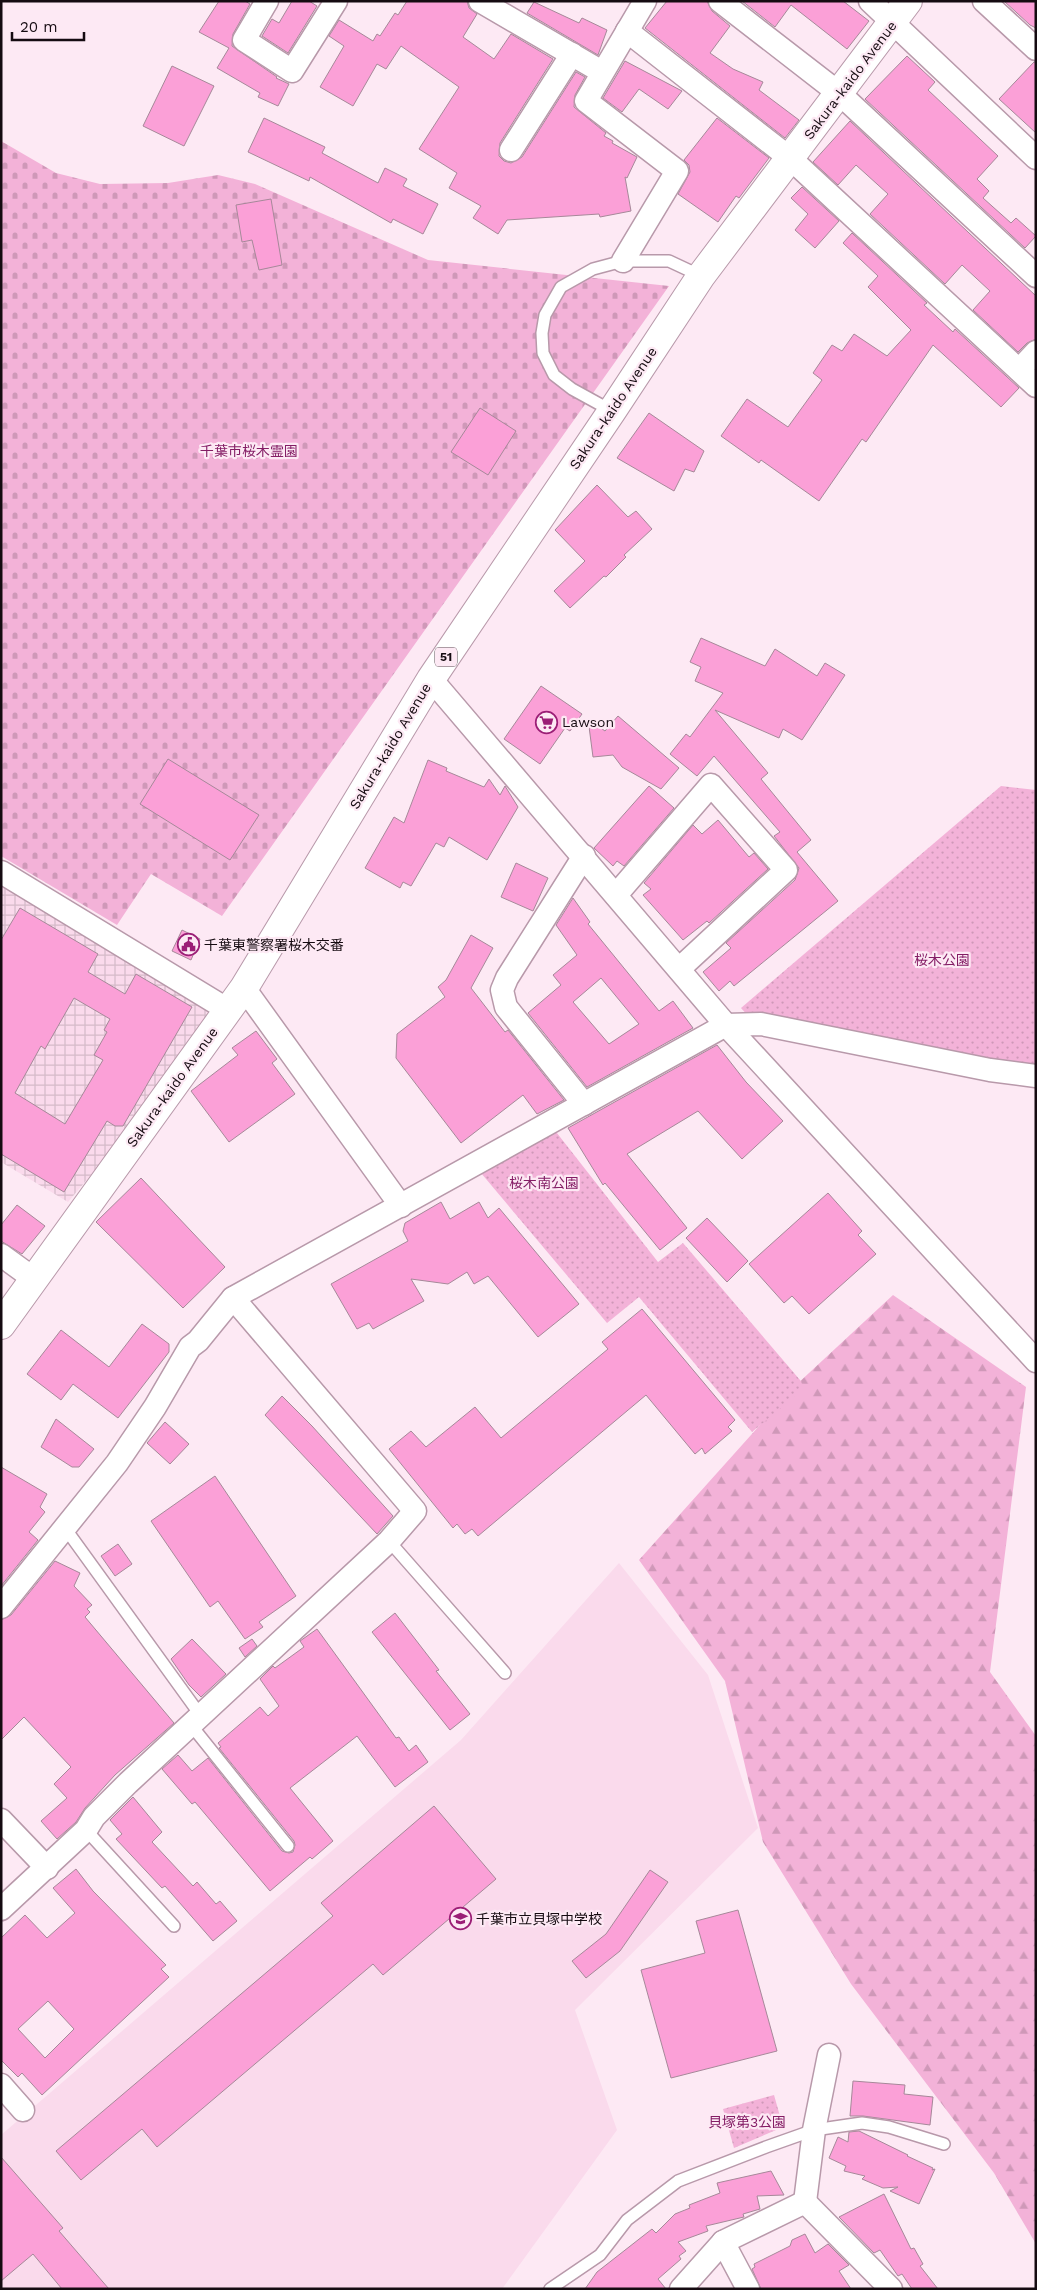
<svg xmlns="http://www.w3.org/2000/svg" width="1037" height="2290" font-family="'Work Sans','Noto Sans JP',sans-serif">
  <defs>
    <pattern id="industrial-grid" width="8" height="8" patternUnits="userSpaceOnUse" patternTransform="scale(1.25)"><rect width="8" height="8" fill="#fadaec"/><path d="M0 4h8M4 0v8" fill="none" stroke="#d5bac9"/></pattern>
    <pattern id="forest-firs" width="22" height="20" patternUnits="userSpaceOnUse" patternTransform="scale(1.25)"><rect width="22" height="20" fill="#f3b2d8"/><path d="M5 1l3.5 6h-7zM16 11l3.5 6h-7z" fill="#cf98b8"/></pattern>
    <pattern id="cemetery-stones" width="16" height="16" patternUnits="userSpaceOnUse" patternTransform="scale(1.25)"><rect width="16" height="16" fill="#f3b2d8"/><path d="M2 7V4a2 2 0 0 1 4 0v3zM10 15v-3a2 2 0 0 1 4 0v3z" fill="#cf98b8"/></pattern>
    <pattern id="park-dots" width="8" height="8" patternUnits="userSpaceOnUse" patternTransform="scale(1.25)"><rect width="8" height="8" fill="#f3b2d8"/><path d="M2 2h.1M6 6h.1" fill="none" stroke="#cf98b8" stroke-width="1.8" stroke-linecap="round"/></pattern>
  </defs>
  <rect width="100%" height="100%" fill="#fde9f4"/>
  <polygon fill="#fadaec" points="619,1563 708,1675 758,1828 575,2010 617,2130 502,2289 1,2289 1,2135 461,1740"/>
  <polygon fill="url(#industrial-grid)" points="1,886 215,1009 134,1124 68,1202 1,1162"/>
  <polygon fill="url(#forest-firs)" points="893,1295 1026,1387 990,1672 1036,1736 1036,2244 994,2173 851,1984 763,1842 725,1681 639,1560 795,1386"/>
  <polygon fill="url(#cemetery-stones)" points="1,141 56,173 100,184 168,183 218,175 255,184 428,260 669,286 222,916 151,874 117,925 1,856"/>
  <g fill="url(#park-dots)">
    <polygon points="1001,786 1036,790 1036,1069 749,1017 741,1008"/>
    <polygon points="553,1128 658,1262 683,1243 806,1387 752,1432 639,1297 607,1323 481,1173"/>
    <polygon points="774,2095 783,2127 734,2148 723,2109"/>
  </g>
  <g fill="#fba0d7" stroke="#a68899" fill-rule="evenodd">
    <polygon points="219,1 245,1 250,4 233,34 232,46 277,77 276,78 289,84 278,106 258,97 260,93 217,68 229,48 199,32"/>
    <polygon points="292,1 309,1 317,6 288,53 262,36 272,19 279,23"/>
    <polygon points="407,1 467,1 469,8 477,14 463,37 494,59 511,34 553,59 500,143 499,156 504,161 511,163 522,157 576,72 585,77 575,95 574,107 606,133 604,136 613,141 612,143 637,157 627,178 625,177 631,211 600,217 599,214 507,220 498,234 473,218 481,206 449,188 457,173 419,149 459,87 401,46 386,69 377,64 353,106 320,87 344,46 329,36 339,20 373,41 377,34 380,36 395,13 398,15"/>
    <polygon points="667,1 707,1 712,11 730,26 710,53 733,69 763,82 759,90 799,120 785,138 645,28"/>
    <polygon points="742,1 843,1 869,21 847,49 791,5 775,27"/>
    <polygon points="1004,1 1036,1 1036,28 1030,25"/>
    <polygon points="534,2 579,23 582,18 607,30 598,55 527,13"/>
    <polygon points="907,56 935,82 928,90 998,156 977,179 989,191 983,198 1011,223 1016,218 1036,236 1025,248 865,99"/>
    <polygon points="625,61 682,91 668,109 639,89 622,112 603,98"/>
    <polygon points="1034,62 1036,62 1036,133 999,99"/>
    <polygon points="172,66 214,86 184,146 143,126"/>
    <polygon points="264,118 325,147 322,153 378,183 385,168 407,179 403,186 438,204 423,234 393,219 391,223 310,177 309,181 248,152"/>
    <polygon points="717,118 769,158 739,198 736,196 718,222 678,194 690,172 689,165 684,160"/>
    <polygon points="850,121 1036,296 1036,339 1027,343 1018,352 973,310 990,291 962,265 945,284 870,214 888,194 856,165 838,185 813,162"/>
    <polygon points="802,187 839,221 815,248 795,230 808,214 791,198"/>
    <polygon points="271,199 282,265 259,270 252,240 242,242 236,205"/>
    <polygon points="852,233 927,303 924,305 953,332 955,329 1019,388 1001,407 933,345 866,442 862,439 819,501 761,460 759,463 721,436 747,399 788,427 822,380 813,373 832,345 842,351 854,334 887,356 911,330 868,287 878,276 843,243"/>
    <polygon points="480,408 516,431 488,475 451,452"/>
    <polygon points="649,413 704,451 694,472 685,469 674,491 617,458"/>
    <polygon points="597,485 628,517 636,511 652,529 624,555 626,557 606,577 604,576 570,608 554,591 585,561 555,530"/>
    <polygon points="701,638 765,666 775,649 817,676 825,663 845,675 802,740 783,729 779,738 715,710 768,773 761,779 811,840 797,852 838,901 734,986 730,981 719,991 703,972 731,948 726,943 795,880 799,868 774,836 780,832 714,756 697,776 670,754 686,734 690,737 723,693 695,681 701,667 690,662"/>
    <polygon points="541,686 582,714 570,731 565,728 540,764 504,739"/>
    <polygon points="618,716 679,768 661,789 622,767 613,755 593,757 588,719 605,731"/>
    <polygon points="168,759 259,815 230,860 140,804"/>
    <polygon points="428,760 447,768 446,771 484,787 489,779 500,795 505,786 518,807 487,860 449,837 444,847 436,843 411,886 403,882 400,888 365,868 394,817 404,823"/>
    <polygon points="649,786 674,808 624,866 617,861 613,866 594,848"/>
    <polygon points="718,820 749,857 754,853 768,869 709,923 707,921 683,940 643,895 651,889 644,883 693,825 702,834"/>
    <polygon points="516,863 548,878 533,911 501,897"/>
    <path d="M 573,898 L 590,922 L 588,924 L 659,1011 L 673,1001 L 693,1028 L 587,1087 L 528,1013 L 561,985 L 553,975 L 577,955 L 556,925 ZM 601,978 L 639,1024 L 609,1044 L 573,1002 Z"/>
    <path d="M 20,908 L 98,954 L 88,972 L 125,994 L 136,974 L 192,1007 L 123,1126 L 115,1126 L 107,1121 L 64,1192 L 1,1154 L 1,940 ZM 74,998 L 110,1019 L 104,1030 L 107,1032 L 94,1055 L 103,1060 L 65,1124 L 15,1093 L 41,1046 L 45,1049 Z"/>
    <polygon points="182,930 200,939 191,960 172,951"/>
    <polygon points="471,935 493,948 471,988 505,1032 508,1030 564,1100 537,1114 523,1095 461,1143 396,1058 397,1034 445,997 438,987 446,980"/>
    <polygon points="256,1031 277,1059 272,1063 295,1094 229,1142 191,1091 238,1055 232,1048"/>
    <polygon points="717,1045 746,1082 783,1121 742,1159 698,1111 627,1154 687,1228 660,1250 605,1183 603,1185 568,1128"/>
    <polygon points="141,1178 225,1267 183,1308 96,1222"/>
    <polygon points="828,1193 862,1231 858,1235 876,1254 809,1314 792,1296 784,1303 749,1264"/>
    <polygon points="441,1202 450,1219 479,1202 488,1218 499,1208 579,1304 538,1337 488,1276 474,1284 467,1272 448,1284 411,1279 424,1301 373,1329 369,1323 357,1329 331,1284 408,1241 403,1231 405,1223"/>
    <polygon points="17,1205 45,1226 22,1254 1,1241 1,1225"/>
    <polygon points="707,1218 748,1261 727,1282 686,1238"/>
    <polygon points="642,1309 735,1420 728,1427 732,1431 705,1454 702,1448 695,1454 646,1395 478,1536 472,1529 465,1534 457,1524 453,1528 389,1449 411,1431 426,1447 475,1407 501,1438 608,1349 602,1342"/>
    <polygon points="142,1324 169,1344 169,1352 118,1418 73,1384 61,1400 27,1374 61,1330 109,1367"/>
    <polygon points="282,1396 312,1426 393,1516 377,1534 265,1415"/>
    <polygon points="56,1419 94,1449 79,1467 72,1467 41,1447"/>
    <polygon points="165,1422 189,1444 170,1464 147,1443"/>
    <polygon points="1,1467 47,1494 40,1507 45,1512 29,1532 38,1540 1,1586"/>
    <polygon points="215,1476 296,1596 259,1622 263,1627 245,1639 218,1601 210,1607 151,1521"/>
    <polygon points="118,1544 132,1564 115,1576 101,1556"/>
    <polygon points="55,1561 80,1573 74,1586 92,1605 87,1609 90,1612 85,1617 174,1723 115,1775 85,1808 76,1822 57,1839 41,1821 67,1798 54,1784 71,1767 24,1717 1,1740 1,1620 11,1615"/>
    <polygon points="395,1613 439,1670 436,1671 470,1714 450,1730 372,1632"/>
    <polygon points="317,1629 396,1738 399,1737 409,1751 416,1745 428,1762 395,1787 357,1736 290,1788 333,1841 312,1859 310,1857 270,1891 195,1802 192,1804 162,1769 178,1755 192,1771 208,1758 282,1851 289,1853 293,1852 295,1845 294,1841 219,1748 221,1747 218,1743 260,1707 268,1716 279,1706 260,1679 273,1666 275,1668 304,1647 300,1641"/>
    <polygon points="192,1639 226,1674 201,1697 189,1685 171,1659"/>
    <polygon points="252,1639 257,1646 245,1657 239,1648"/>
    <polygon points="133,1797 162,1832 152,1842 193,1886 197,1882 216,1904 220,1901 237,1921 213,1941 165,1886 162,1888 116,1839 122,1834 110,1820"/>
    <polygon points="434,1806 496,1879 383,1975 373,1964 157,2147 142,2129 81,2180 56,2151 333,1916 321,1903"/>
    <path d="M 76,1869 L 93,1891 L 166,1965 L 161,1969 L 169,1977 L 42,2095 L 22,2073 L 18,2077 L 1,2060 L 1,1938 L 25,1915 L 47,1938 L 75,1913 L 53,1888 ZM 48,2001 L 74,2029 L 45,2058 L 18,2029 Z"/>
    <polygon points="650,1870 668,1882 620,1951 586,1978 572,1961 606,1934"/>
    <polygon points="738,1910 777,2051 671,2078 641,1970 705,1953 696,1921"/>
    <polygon points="853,2081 905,2085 904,2094 933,2097 930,2125 863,2116 850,2116"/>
    <polygon points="859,2131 908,2155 907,2156 933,2168 932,2170 935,2169 919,2204 890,2191 898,2187 883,2188 862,2179 865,2176 844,2171 846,2166 829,2158 838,2137 848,2142 849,2132"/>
    <polygon points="1,2157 63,2228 59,2231 109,2289 62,2289 33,2254 1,2281"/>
    <polygon points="771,2171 784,2195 757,2196 760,2209 743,2214 744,2217 706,2226 708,2231 678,2242 686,2251 679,2256 681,2259 658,2279 666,2289 585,2289 597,2272 652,2229 656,2233 675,2214 690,2208 689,2205 720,2193 717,2183"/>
    <polygon points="884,2194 911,2249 914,2248 923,2264 920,2266 938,2289 912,2289 902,2274 898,2276 880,2250 874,2253 839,2217"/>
    <polygon points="805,2234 815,2253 828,2244 849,2265 839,2271 851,2289 761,2289 752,2269 755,2267 754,2264 790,2246 792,2240"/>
  </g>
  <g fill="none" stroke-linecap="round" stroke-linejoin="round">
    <defs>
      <g id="lane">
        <polyline points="612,411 572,389 554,375 543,353 542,333 545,315 561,287 593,269 623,261 669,261 701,276"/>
        <polyline points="65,1528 201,1716"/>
        <polyline points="389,1541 505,1673"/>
        <polyline points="191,1725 288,1846"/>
        <polyline points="86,1830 174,1926"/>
        <polyline points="550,2289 600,2255 627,2220 678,2181 766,2147 814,2130 862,2123 889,2127 944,2144"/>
      </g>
      <g id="street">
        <polyline points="267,1 244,40 292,71 336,1"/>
        <polyline points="480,1 602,72"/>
        <polyline points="720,1 840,94 1036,276"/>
        <polyline points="870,1 1036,158"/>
        <polyline points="984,1 1036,49"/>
        <polyline points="627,31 791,159 1036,386"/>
        <polyline points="511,150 572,54"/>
        <polyline points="623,261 677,171 586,101 645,1"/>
        <polyline points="1019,370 1036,352"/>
        <polyline points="431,679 726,1025 1036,1361"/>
        <polyline points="584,856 507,978 502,990 506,1007 584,1104"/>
        <polyline points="1,872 228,1010"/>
        <polyline points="616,895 711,785 786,870 679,969"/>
        <polyline points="244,988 401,1206"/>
        <polyline points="1,1255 34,1279"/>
        <polyline points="1,1607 117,1463 155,1407 190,1347 198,1341 233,1298 726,1025 761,1024 990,1070 1036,1076"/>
        <polyline points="1,1820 47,1868"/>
        <polyline points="1,1909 86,1830 94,1817 128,1783 389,1541 415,1511 233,1298"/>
        <polyline points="1,2085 23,2110"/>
        <polyline points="805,2202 814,2130 829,2055"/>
        <polyline points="805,2202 891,2289"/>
        <polyline points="723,2242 748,2289"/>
        <polyline points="681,2289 723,2242 805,2202"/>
      </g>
      <polyline id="highway" points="1,1325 244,988 431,679 612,411 701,276 908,1"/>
    </defs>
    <use href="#lane" stroke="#b899aa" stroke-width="14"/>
    <use href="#street" stroke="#b899aa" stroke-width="25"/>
    <use href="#highway" stroke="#b899aa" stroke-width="30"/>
    <use href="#lane" stroke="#fff" stroke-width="11"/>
    <use href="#street" stroke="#fff" stroke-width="22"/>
    <use href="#highway" stroke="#fff" stroke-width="28"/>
  </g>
  <defs>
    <symbol id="supermarket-ring" viewBox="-11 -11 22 22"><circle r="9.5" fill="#fde9f4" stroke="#9b1e76" stroke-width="1.5"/><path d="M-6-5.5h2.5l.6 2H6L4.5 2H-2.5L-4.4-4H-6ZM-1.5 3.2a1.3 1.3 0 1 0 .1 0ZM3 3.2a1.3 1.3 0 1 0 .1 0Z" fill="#9b1e76"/></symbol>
    <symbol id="civic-ring" viewBox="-11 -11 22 22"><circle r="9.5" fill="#fde9f4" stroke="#9b1e76" stroke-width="1.5"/><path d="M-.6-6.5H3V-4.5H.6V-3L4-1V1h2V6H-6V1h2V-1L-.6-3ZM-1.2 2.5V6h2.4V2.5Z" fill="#9b1e76"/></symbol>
    <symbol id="school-ring" viewBox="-11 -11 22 22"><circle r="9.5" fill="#fde9f4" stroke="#9b1e76" stroke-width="1.5"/><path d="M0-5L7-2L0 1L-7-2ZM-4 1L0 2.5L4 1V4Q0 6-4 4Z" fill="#9b1e76"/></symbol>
  </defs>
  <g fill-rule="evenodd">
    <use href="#supermarket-ring" x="534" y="710" width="25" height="25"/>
    <use href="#civic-ring" x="176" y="932" width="25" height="25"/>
    <use href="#school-ring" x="448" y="1906" width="25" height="25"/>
  </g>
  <g text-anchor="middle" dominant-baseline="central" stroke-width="4.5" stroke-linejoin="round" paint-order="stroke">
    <rect fill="#fde9f4" stroke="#5b4e55" stroke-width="1" x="435" y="647.5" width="22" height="19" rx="4"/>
    <g font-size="12" font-weight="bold" fill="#150b11">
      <text x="446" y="657">51</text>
    </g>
    <g font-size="14" fill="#150b11" stroke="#fde9f4">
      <text transform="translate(850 80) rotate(-53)">Sakura-kaido Avenue</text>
      <text transform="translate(613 408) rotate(-56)">Sakura-kaido Avenue</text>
      <text transform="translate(390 746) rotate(-59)">Sakura-kaido Avenue</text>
      <text transform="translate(172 1087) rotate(-54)">Sakura-kaido Avenue</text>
    </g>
    <g font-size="14" fill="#841d65" stroke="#fde9f4">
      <text x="249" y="451">千葉市桜木霊園</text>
      <text x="942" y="960">桜木公園</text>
      <text x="544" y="1183">桜木南公園</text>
      <text x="747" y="2122">貝塚第3公園</text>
    </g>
    <g font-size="14" fill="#150b11" stroke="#fde9f4" text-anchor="start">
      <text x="562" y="722">Lawson</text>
      <text x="204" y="945">千葉東警察署桜木交番</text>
      <text x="476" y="1919">千葉市立貝塚中学校</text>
    </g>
  </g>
  <rect width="1037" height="2290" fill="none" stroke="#150b11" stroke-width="5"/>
  <path d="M12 32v8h72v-8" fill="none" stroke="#150b11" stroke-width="2.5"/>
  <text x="20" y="32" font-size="15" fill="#150b11" stroke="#fde9f4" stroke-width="4" paint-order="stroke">20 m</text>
</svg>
